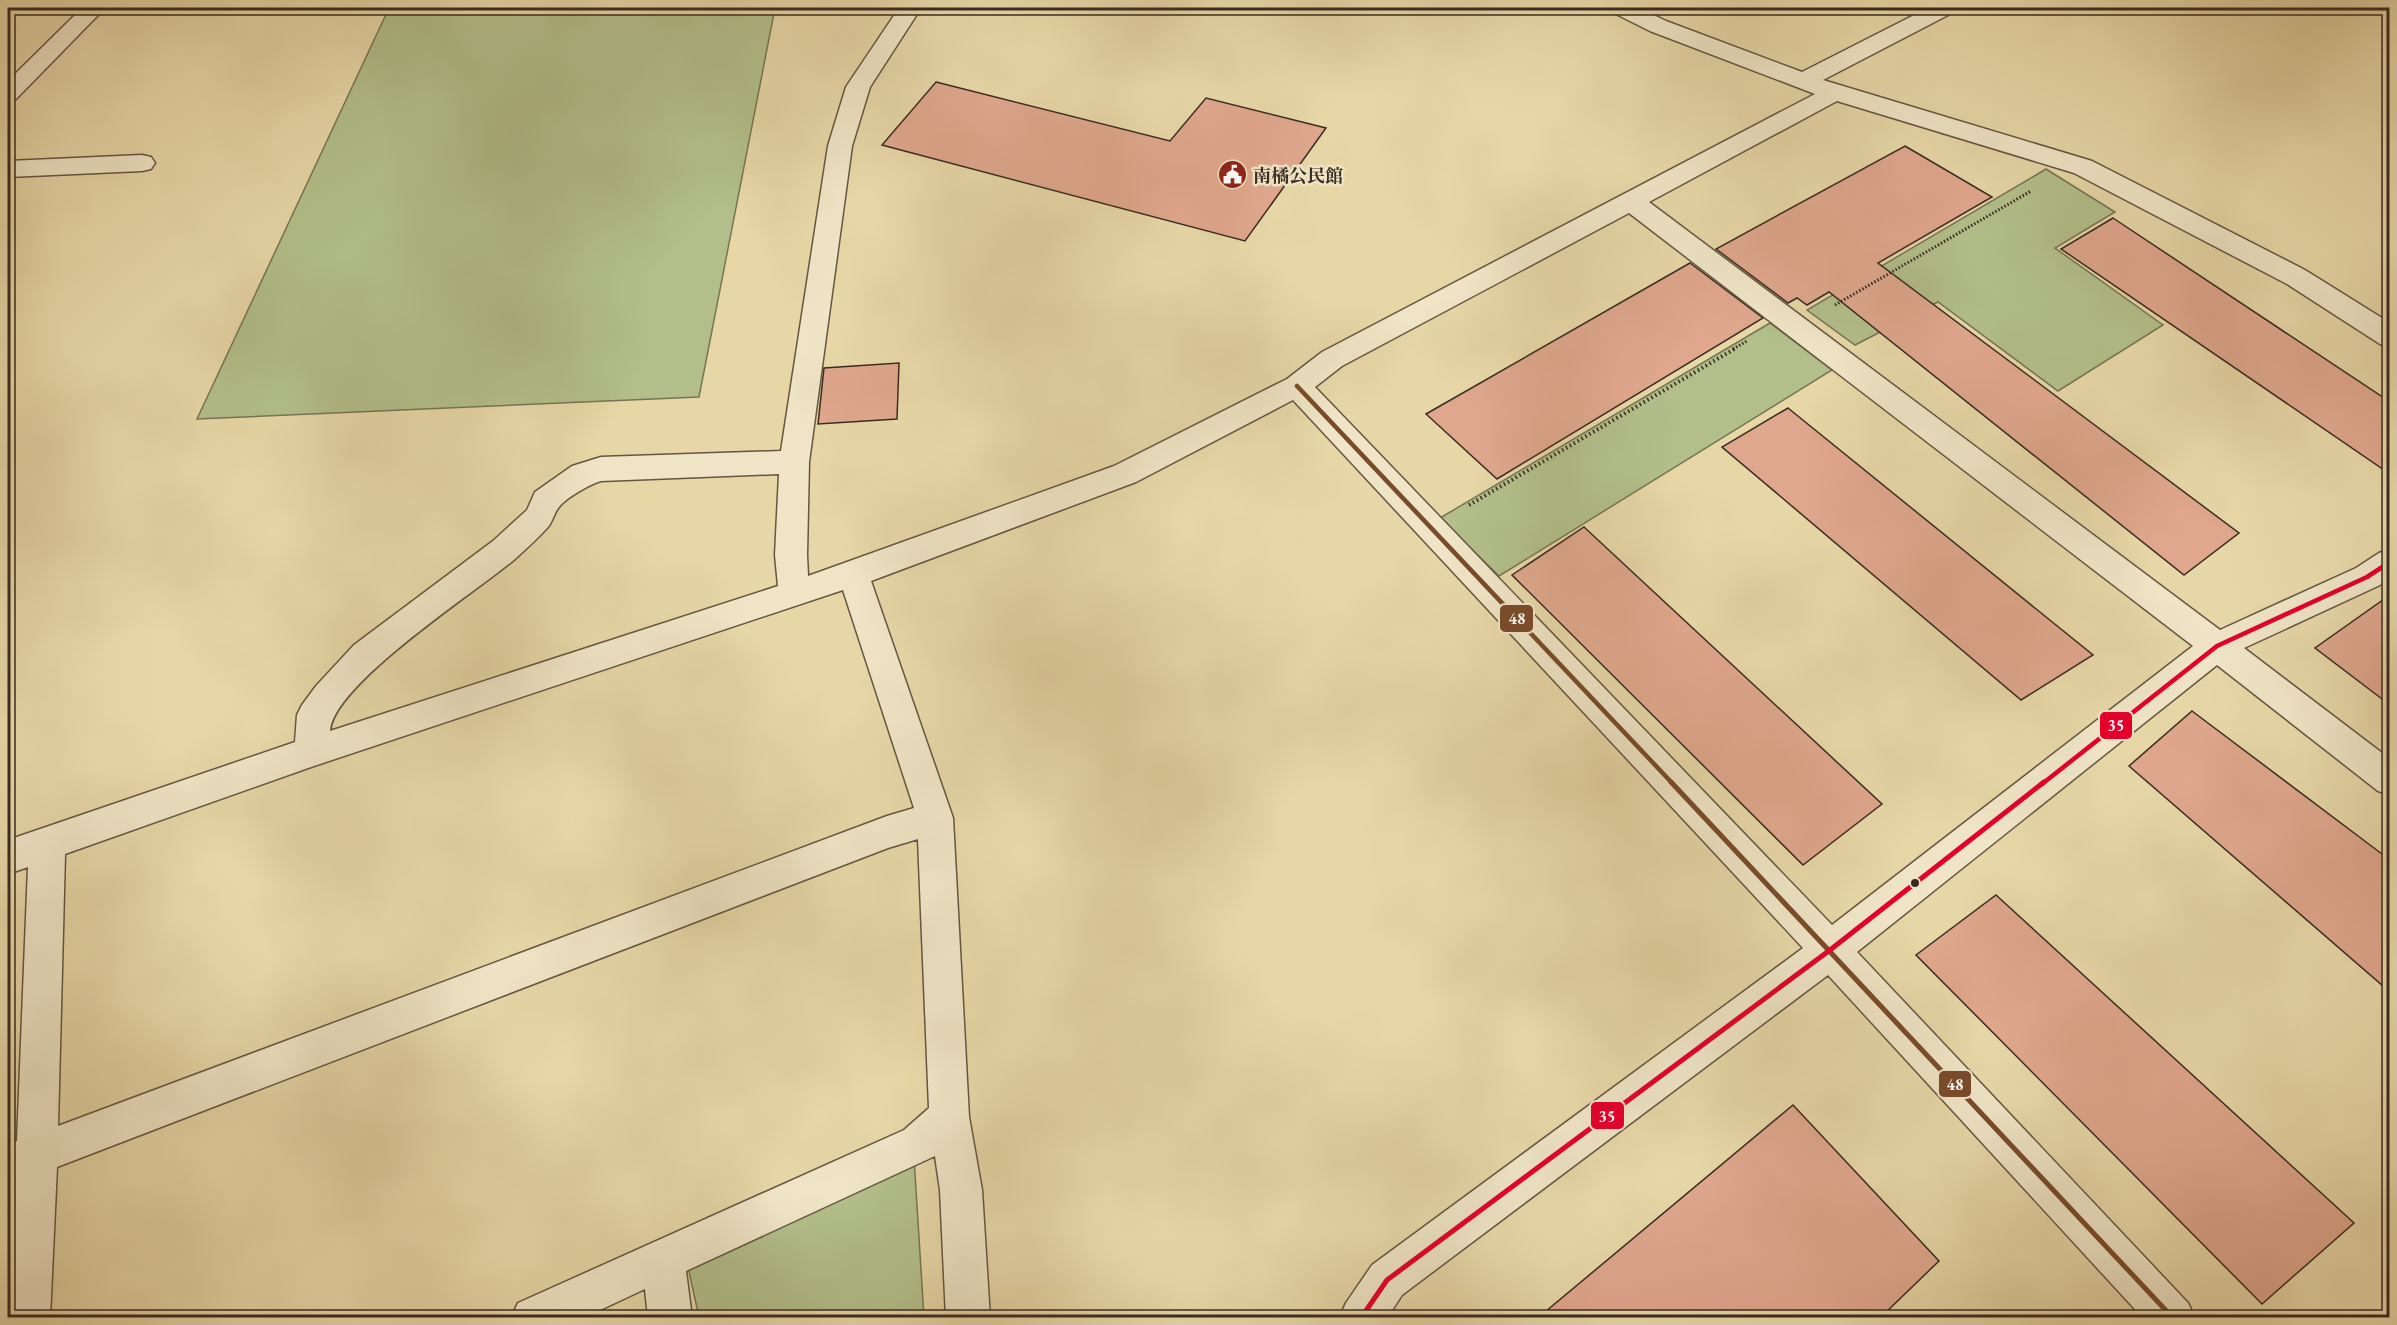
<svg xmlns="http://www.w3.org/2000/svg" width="2397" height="1325" font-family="'EB Garamond','Noto Serif JP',serif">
  <rect width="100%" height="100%" fill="#e7d7a7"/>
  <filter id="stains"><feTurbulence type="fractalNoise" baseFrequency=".00333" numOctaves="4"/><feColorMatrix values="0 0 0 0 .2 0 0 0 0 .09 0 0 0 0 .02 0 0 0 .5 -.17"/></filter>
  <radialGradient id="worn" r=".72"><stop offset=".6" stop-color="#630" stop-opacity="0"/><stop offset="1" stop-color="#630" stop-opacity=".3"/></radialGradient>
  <g fill="#b2bf8a" stroke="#767556" stroke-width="1.5">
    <polygon points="389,8 775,8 699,397 197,419"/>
    <polygon points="2046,169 2115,212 2055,248 2163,325 2058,391 1938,302 1855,345 1807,310"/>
    <polygon points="1770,323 1832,370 1499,576 1440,518"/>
    <polygon points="914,1158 924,1317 699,1317 688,1267"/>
  </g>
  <g fill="#dfa78d" stroke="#3a2b21" stroke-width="1.5">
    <polygon points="936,82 1170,141 1206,98 1326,128 1245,241 882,145"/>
    <polygon points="1905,146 1992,197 1878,263 2239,533 2184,575 1829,292 1807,305 1797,298 1788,303 1716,249"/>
    <polygon points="2113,218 2390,402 2390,474 2061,249"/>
    <polygon points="1690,263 1763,318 1497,479 1426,414"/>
    <polygon points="899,363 897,419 818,424 824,368"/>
    <polygon points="1788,408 2093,655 2021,700 1722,447"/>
    <polygon points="1584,527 1882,804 1803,865 1512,575"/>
    <polygon points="2390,595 2390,705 2315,648"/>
    <polygon points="2192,711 2390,860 2390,992 2129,766"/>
    <polygon points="1996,895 2354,1223 2262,1304 1916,955"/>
    <polygon points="1793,1105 1939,1261 1881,1317 1539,1317"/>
  </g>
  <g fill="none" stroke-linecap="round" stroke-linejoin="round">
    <defs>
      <g id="minor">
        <polygon points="82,8 105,8 16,99 8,101 8,81"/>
        <path d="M 899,8 L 921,8 L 870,87 L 852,146 L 809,462 L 807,555 L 808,576 L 1114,466 L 1287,379 L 1322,352 L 1815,94 L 1650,31 L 1614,13 L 1611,8 L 1639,8 L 1666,21 L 1802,72 L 1928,8 L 1955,8 L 1952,13 L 1823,80 L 2092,161 L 2305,270 L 2390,323 L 2390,347 L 2380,344 L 2287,284 L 2074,173 L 1837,101 L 1649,202 L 2220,630 L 2356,568 L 2379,553 L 2390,549 L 2390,579 L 2378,586 L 2244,648 L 2390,759 L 2390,795 L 2378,791 L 2217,665 L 1857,952 L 2188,1303 L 2195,1318 L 2143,1318 L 1828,975 L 1402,1295 L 1387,1318 L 1339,1318 L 1346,1303 L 1372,1265 L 1803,948 L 1293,400 L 1136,482 L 871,581 L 953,818 L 969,1117 L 982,1190 L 990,1318 L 946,1318 L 940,1190 L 935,1156 L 686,1271 L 692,1318 L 648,1318 L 645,1289 L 583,1318 L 511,1318 L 518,1303 L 904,1130 L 929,1108 L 918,839 L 888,848 L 57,1167 L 50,1318 L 8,1318 L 15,1183 L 8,1185 L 8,1145 L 17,1141 L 28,867 L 8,874 L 8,840 L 295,742 L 297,715 L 302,705 L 316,686 L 354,645 L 493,541 L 527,510 L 535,492 L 572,466 L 601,457 L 781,451 L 828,146 L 846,87 ZM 1629,213 L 2193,646 L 1832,925 L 1315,387 L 1342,366 ZM 779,474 L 775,555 L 778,586 L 330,731 C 333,684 476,592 515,559 C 526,549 538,538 548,527 C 553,521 554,513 559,507 C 566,498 590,484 601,481 ZM 843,590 L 914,808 L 887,816 L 58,1126 L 65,854 L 311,767 Z"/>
        <polygon points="142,155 151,157 155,163 151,169 142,171 8,177 8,161"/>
      </g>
    </defs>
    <use href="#minor" stroke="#655642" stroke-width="3"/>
    <g stroke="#3a2b21" stroke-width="3" stroke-dasharray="1.5 2" stroke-linecap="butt">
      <polyline points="1835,305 2031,191"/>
      <polyline points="1733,349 1747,341"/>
    </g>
    <polyline stroke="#3a2b21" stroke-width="4" stroke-dasharray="1.5 3" stroke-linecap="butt" points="1469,505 1736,348"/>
    <use href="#minor" fill="#efe5c6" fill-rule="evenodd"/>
    <defs>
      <polyline id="bus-1-far1" points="1297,386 1673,784"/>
      <polyline id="bus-1" points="1671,782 2173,1318"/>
      <polyline id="bus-2-far1" points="2042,784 2217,646 2367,577 2390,562"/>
      <polyline id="bus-2" points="1361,1318 1387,1280 1830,950 2044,782"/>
    </defs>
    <use href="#bus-1-far1" stroke="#efe5c6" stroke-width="9"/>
    <use href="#bus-1" stroke="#efe5c6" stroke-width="10"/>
    <use href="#bus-2-far1" stroke="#efe5c6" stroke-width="9"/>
    <use href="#bus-2" stroke="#efe5c6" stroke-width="10"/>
    <use href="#bus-1-far1" stroke="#7a4b2a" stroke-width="4.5"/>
    <use href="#bus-1" stroke="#7a4b2a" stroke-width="5"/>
    <use href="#bus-2-far1" stroke="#e4002b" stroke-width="4.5"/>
    <use href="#bus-2" stroke="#e4002b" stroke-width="5"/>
  </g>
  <defs>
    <symbol id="civic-disc" viewBox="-11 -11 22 22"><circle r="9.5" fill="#8f2418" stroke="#efe5c6"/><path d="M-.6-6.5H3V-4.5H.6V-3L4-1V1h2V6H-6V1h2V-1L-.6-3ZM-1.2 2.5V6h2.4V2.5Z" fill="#fff"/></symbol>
  </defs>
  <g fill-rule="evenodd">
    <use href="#civic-disc" x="1216" y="158" width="33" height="33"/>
  </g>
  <circle fill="#3a2b21" stroke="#efe5c6" stroke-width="2" cx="1915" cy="883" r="5"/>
  <g text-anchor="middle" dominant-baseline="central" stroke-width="5" stroke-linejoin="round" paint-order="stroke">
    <g font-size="18" font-weight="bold" fill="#3a2b21" stroke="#efe5c6" text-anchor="start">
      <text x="1253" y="175">南橘公民館</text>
    </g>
  </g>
  <g stroke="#efe5c6" stroke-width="2">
    <rect x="1499" y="604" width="35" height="29" rx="6" fill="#7a4b2a"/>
    <rect x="2099" y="711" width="34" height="29" rx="6" fill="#e4002b"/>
    <rect x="1938" y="1070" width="34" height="28" rx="6" fill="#7a4b2a"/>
    <rect x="1590" y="1101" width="35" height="29" rx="6" fill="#e4002b"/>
  </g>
  <g font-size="16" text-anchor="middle" font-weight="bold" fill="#fff">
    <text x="1517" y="624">48</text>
    <text x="2116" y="731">35</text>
    <text x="1955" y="1090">48</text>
    <text x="1607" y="1122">35</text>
  </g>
  <rect width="2397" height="1325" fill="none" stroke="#e7d7a7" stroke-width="30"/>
  <rect x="9" y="9" width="2379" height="1307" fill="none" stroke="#3a2b21" stroke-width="3"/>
  <rect x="15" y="15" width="2367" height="1295" fill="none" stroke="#3a2b21" stroke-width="1.5"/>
  <rect width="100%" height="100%" filter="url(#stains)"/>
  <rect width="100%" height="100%" fill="url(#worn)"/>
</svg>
